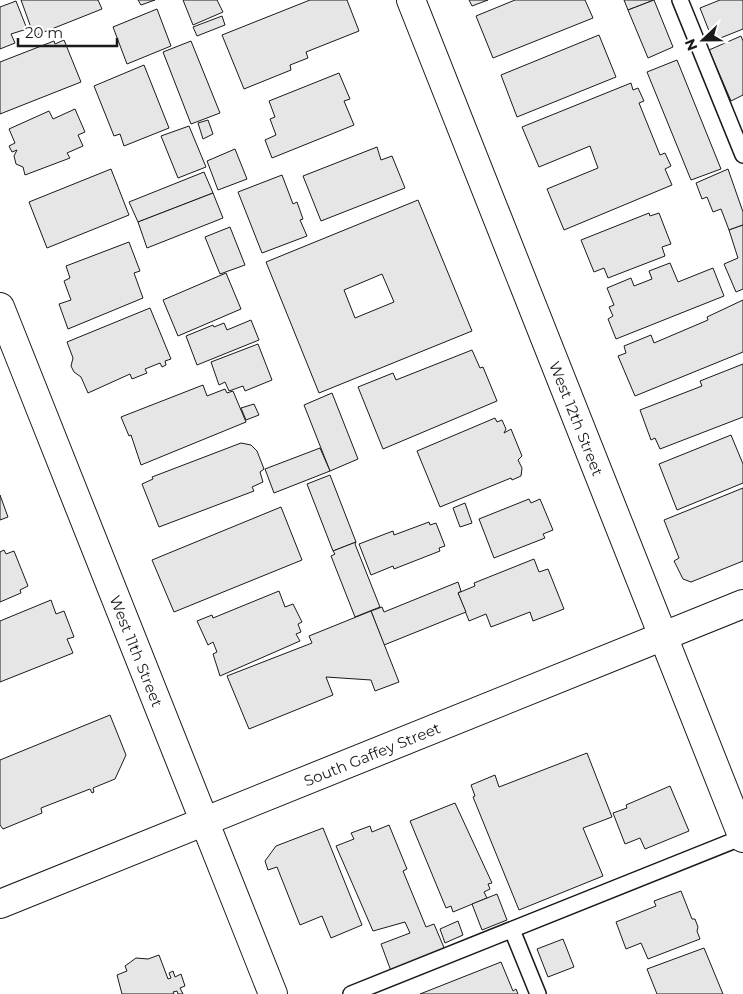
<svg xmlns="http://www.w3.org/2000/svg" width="743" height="994" font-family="Montserrat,sans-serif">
  <rect width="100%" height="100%" fill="#fff"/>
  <g fill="#e6e6e6" stroke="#1a1a1a" fill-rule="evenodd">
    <polygon points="21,0 98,0 102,9 34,36"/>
    <polygon points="138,0 155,0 141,5"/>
    <polygon points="183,0 217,0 223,12 193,25"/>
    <polygon points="310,0 347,0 359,31 306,52 308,58 290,65 291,70 244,89 222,35"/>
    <polygon points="469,0 488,0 472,6"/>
    <polygon points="515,0 585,0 593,18 493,58 476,16"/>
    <polygon points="624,0 654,0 628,10"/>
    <polygon points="654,0 673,47 648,58 628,10"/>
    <polygon points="720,0 743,0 743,29 713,41 700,8"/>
    <polygon points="16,1 27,29 11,34 15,43 0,49 0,7"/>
    <polygon points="157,9 171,46 127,64 113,27"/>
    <polygon points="222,16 225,25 197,36 193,27"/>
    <polygon points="599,35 616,77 517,117 501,75"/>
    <polygon points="741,36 743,41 743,95 731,101 709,50"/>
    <polygon points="64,40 81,82 0,114 0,62 54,41 55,44"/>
    <polygon points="191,41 220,113 191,124 163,52"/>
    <polygon points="677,60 721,169 691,180 647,72"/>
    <polygon points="144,65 169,128 124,146 120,134 114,136 94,86"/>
    <polygon points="339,73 350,99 344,101 354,125 272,158 265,140 276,135 270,119 275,117 269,101"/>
    <polygon points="631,83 633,90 638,88 644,101 639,103 660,155 665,153 671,166 665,169 672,185 564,230 547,189 598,168 590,146 539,167 522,127"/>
    <polygon points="75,109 85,132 78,135 83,146 67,153 70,158 25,175 23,167 16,164 14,156 17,150 12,152 9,146 15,143 9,129 49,111 53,119"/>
    <polygon points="208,120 213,134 203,139 198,123"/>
    <polygon points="189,126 206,167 178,178 161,136"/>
    <polygon points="377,147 381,160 392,156 405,188 321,221 303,176"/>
    <polygon points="235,149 247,179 218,190 207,161"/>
    <polygon points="111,169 129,215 47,248 29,202"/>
    <polygon points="728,169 743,212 743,225 729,230 721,209 713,212 707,197 702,199 696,183"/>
    <polygon points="204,172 213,193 138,222 129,202"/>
    <polygon points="282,175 293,204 297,202 303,219 300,220 307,236 262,253 238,192"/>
    <polygon points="213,193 223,218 147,248 138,222"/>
    <path d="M 418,200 L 472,331 L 319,393 L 266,262 ZM 382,274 L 394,302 L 355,318 L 344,290 Z"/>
    <polygon points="649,213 650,216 659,213 671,244 662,247 665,256 608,278 604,268 594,272 581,240"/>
    <polygon points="743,225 743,289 736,292 724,264 738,258 729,230"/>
    <polygon points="230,227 245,265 220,274 205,237"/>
    <polygon points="129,242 140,271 134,273 143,298 68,329 59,304 71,300 64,281 70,278 66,266"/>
    <polygon points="670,263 678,282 713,268 724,296 616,339 608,319 613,316 609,307 614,305 607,288 631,278 634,286 652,279 649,271"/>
    <polygon points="226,273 241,309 178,336 163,300"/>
    <polygon points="743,300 743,352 635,396 618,356 626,353 624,346 651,335 654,343 708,320 707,317"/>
    <polygon points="150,308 171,359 165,361 166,365 162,367 160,363 145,369 147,373 132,379 130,374 88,393 81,377 74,372 71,366 73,358 67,342"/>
    <polygon points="251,320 259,340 197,365 186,336 213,325 214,327 224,323 227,330"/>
    <polygon points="258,344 272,380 245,391 243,386 229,391 225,382 219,385 211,362"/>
    <polygon points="472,350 480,368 483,367 497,401 383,449 358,387 393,373 396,380"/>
    <polygon points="743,364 743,417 660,449 655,438 651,440 640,410 702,386 700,381"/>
    <polygon points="203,385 207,396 225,389 227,393 233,391 246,422 141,465 131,435 129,436 121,417"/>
    <polygon points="332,393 358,459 330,471 304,405"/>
    <polygon points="254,404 259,415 246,420 241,408"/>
    <polygon points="495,418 497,422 502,420 506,429 504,433 511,429 522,456 518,460 522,468 521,476 512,480 511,478 440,507 417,451"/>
    <polygon points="731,435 743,464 743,483 677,510 659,464"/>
    <polygon points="241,443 251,445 257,451 264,469 260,472 263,482 252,487 254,491 159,527 142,484 153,479 152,477"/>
    <polygon points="320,448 330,471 274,493 265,469"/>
    <polygon points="330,475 356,542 333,551 307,484"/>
    <polygon points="743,488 743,561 691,582 683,579 674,561 679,558 664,520"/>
    <polygon points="0,495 8,517 0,520"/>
    <polygon points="529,499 531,503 540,499 553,530 543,534 545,538 494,558 479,519"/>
    <polygon points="465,503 472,523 460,527 453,508"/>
    <polygon points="281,507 302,560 174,612 152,560"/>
    <polygon points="429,522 430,525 436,523 445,546 439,548 440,551 394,569 393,566 371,575 359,544 393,531 394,535"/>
    <polygon points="356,542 355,544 380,607 355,617 331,556 335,554 333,551"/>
    <polygon points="4,550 6,554 14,551 28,586 20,590 21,593 0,602 0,552"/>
    <polygon points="534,559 539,572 548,569 564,609 533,621 530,612 491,627 486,614 469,621 458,593 475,586 474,583"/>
    <polygon points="458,582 461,591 458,593 466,612 384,645 371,611 382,607 384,612"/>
    <polygon points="279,591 285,607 293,604 302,622 298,624 301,632 296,634 300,641 220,676 213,654 217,652 213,642 208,645 197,621 212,615 213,618"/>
    <polygon points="51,600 56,614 64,611 74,637 67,639 73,653 0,682 0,621"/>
    <polygon points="371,611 399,682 375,691 371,680 326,677 333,695 249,729 227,676 312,643 309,636"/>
    <polygon points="110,715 126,755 115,779 93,788 94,792 92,793 90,789 41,808 42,813 3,829 0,825 0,760"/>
    <polygon points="587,753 612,817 583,828 603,876 519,910 473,797 475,796 471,785 495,775 499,787"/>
    <polygon points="670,786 689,831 645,849 640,838 625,844 613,813 627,808 626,805"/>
    <polygon points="455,803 492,883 488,884 490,889 484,892 487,898 453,912 451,906 446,908 410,821"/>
    <polygon points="389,825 407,869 403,871 426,927 434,924 445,950 391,971 381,944 410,933 405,922 373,931 336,846 354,839 351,833 370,826 372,832"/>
    <polygon points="323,828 362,925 331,938 322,916 300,925 277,867 268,870 265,861 276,846"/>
    <polygon points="681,891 692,919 695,919 698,927 697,931 700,939 648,959 641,943 626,949 616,922 656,906 654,901"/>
    <polygon points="497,894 507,920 482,930 472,904"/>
    <polygon points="458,921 463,935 445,943 440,929"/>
    <polygon points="563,939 574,967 548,977 537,949"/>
    <polygon points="704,948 723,994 657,994 647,969"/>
    <polygon points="159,955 168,979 171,978 169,973 173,971 175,977 181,974 185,986 180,988 183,994 178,994 177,991 173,992 174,994 122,994 117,975 127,971 125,966 136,958 148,959"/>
    <polygon points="501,962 513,991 516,989 518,994 420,994"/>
  </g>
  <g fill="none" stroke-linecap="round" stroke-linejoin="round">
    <defs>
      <g id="service">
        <polyline points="680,0 743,155"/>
        <polyline points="512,930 538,994"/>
        <polyline points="351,994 743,837"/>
      </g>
      <g id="minor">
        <path id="s1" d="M 0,307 L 273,994"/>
      </g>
      <g id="tertiary">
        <path id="s2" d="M 411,0 L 743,838"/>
      </g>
      <g id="primary">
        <path id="s3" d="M 0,904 L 743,604"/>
      </g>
    </defs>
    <use href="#service" stroke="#1a1a1a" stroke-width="18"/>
    <use href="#minor" stroke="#1a1a1a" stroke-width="30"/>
    <use href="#tertiary" stroke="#1a1a1a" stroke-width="30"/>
    <use href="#primary" stroke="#1a1a1a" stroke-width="30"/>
    <use href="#service" stroke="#fff" stroke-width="15"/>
    <use href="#minor" stroke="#fff" stroke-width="28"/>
    <use href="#tertiary" stroke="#fff" stroke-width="28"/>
    <use href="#primary" stroke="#fff" stroke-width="28"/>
  </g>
  <g text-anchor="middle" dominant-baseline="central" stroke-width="4" stroke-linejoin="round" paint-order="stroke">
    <g font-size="15" fill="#1a1a1a" stroke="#fff">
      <text stroke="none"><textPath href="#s2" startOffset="450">West 12th Street</textPath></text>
      <text stroke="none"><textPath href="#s1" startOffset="370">West 11th Street</textPath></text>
      <text stroke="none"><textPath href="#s3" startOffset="401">South Gaffey Street</textPath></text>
    </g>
  </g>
  <g transform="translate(703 40) rotate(248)" stroke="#ffffff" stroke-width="4" paint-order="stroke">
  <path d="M0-4L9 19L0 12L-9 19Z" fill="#1a1a1a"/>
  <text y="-8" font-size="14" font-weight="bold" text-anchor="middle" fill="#1a1a1a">N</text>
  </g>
  <path d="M18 38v8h99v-8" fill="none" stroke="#1a1a1a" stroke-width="2.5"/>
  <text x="25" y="38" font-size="15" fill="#1a1a1a" stroke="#ffffff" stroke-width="4" paint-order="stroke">20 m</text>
</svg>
